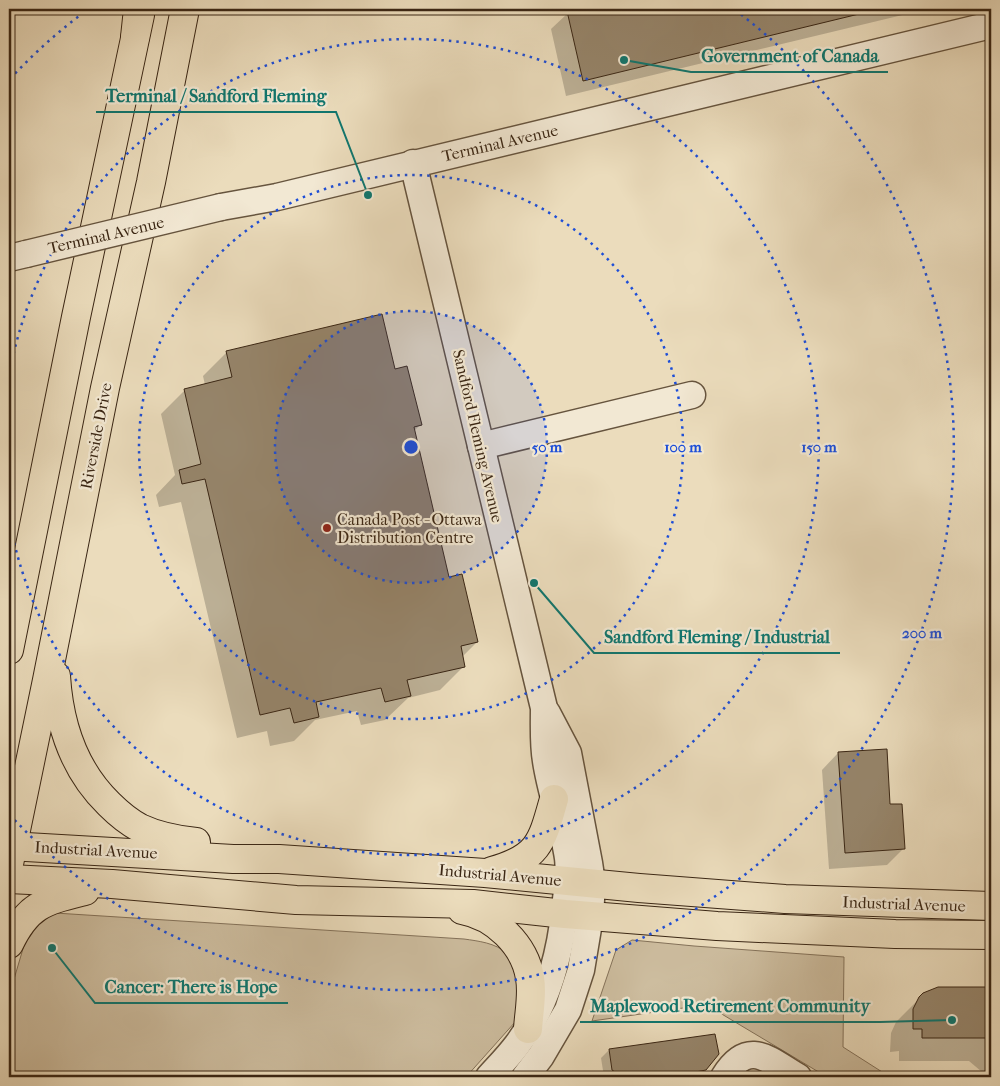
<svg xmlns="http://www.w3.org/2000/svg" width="1000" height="1086" font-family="'IM FELL French Canon',serif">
  <rect width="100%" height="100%" fill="#ebdcbc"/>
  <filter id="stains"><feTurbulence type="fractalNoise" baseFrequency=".004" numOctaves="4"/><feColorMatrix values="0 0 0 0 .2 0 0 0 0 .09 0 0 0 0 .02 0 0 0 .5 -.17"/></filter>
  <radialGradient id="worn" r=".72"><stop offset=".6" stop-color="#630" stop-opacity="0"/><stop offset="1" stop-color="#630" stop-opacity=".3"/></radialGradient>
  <g fill="#cdbd9f" stroke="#84725a">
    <path d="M 55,913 L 464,939 C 478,941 496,943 506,953 C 513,960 518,972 523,981 L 516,1021 L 466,1077 L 9,1077 L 9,996 L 25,942 L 36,925 Z"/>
    <polygon points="632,940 694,946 844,957 843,1047 890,1077 827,1077 715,1010 704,1005 592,1021 616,950"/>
  </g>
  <g fill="#0003">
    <polygon points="585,9 918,9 915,12 566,96 551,29 568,13"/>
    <polygon points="227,352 394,371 420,425 414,431 448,579 477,642 462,657 464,666 440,690 408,698 385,720 361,725 357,711 315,720 294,741 270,746 267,731 237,738 181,502 159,507 156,495 175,475 161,414 185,390 205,385 203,376"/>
    <polygon points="838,753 889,805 904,848 887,865 829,869 822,770"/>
    <polygon points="938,988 991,988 991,1077 988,1077 969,1061 899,1061 899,1051 890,1052 891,1033 896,1022 924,994"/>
    <polygon points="609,1050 705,1069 697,1077 604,1077 601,1058"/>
    <polygon points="753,1072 762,1077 747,1077"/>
  </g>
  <g fill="#96856b" stroke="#3a2614">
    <polygon points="580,9 858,9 859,14 583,81 567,11"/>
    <polygon points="382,314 395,369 407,366 422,425 414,427 449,577 462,574 478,642 461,646 465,667 407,680 411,696 385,702 381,688 316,702 319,717 294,723 290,708 260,715 205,479 182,484 179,470 201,464 184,389 232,377 226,351"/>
    <polygon points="887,749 890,804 902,804 905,849 845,853 838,752"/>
    <polygon points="938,987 991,987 991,1038 922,1038 922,1029 913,1029 913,1009 919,997 923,993"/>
    <polygon points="715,1034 719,1054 706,1070 669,1077 623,1077 612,1070 609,1049"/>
  </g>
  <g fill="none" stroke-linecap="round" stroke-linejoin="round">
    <defs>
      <g id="minor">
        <path d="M 413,163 L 544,708 C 544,725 543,744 546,761 C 551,794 563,825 568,858 C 570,874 567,891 565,907 C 560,957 547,1005 517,1045 C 508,1057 498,1067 489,1077"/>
        <polyline points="221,207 277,197 991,25"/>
        <polyline points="9,258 26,254"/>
        <polyline points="481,446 692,395"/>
        <polyline points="525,1077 541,1056 568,1010 581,970 590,916 592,883 589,863 568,753 547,713"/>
        <path d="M 724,1077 C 748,1038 768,1059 798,1077"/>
      </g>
      <g id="major">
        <polyline points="9,650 76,317 140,15"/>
        <path d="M 56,676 C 59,724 74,770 109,804 C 118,813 129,822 140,828 C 157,836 177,840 196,842"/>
        <polyline points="9,846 233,859 279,859 485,873 639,888 785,899 991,906"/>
        <polyline points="9,864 47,680 105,388 151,182 185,9"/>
        <path d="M 492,871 C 539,858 542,842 554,799"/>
        <polyline points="9,879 112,884 296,900 473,904 565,914 717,926 895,934 991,935"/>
        <path d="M 462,910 C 495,916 525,945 530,978 C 533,995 529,1012 528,1029"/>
        <path d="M 9,944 C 28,904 45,901 85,891"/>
      </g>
      <polyline id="highway" points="135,37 138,9"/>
    </defs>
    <use href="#minor" stroke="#66543e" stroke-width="29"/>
    <use href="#major" stroke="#3a2614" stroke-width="30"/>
    <use href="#highway" stroke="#3a2614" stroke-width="30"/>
    <use href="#minor" stroke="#f2e8d3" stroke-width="26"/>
    <use href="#major" stroke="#ebdcbc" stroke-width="28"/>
    <use href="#highway" stroke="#ebdcbc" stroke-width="28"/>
    <defs>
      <polyline id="minor-bridge" points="26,254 221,207"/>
    </defs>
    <use href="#minor-bridge" stroke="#66543e" stroke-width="29" stroke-linecap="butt"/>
    <use href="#minor-bridge" stroke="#f2e8d3" stroke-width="26"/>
  </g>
  <circle cx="411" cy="447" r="136" fill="#1d4ed8" fill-opacity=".12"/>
  <g fill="none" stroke="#1d4ed8" stroke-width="2.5" stroke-dasharray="2.5 5">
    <circle cx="411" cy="447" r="136"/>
    <circle cx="411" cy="447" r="272"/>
    <path d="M9 376A408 408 0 1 1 9 518"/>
    <path d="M10 79A544 544 0 0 1 87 10M735 10A544 544 0 1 1 10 815"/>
  </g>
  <circle fill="#8f2418" stroke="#f2e8d3" stroke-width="2" cx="327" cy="528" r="5"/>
  <g text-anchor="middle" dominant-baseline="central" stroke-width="4.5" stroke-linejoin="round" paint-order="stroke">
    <g font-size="16" fill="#3a2614" stroke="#f2e8d3">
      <text transform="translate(500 143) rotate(-13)">Terminal Avenue</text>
      <text transform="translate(106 235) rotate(-13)">Terminal Avenue</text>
      <text transform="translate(96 436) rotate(-79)">Riverside Drive</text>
      <text transform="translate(478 436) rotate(77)">Sandford Fleming Avenue</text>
      <text transform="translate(96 850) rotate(3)">Industrial Avenue</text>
      <text transform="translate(500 875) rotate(5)">Industrial Avenue</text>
      <text transform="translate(904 904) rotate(2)">Industrial Avenue</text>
    </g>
    <g font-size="16" fill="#3a2614" stroke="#f2e8d3" text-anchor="start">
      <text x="337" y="519">Canada Post - Ottawa<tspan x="337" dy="18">Distribution Centre</tspan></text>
    </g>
  </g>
  <circle cx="411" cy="447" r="8" fill="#1d4ed8" stroke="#f2e8d3" stroke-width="2.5"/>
  <g font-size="15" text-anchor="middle" font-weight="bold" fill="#1d4ed8" stroke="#f2e8d3" stroke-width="4.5" stroke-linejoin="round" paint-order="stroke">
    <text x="547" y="452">50 m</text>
    <text x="683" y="452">100 m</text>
    <text x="819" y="452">150 m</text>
    <text x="922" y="638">200 m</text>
  </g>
  <path fill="none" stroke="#0f766e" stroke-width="2" d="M624 60L691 72H888M368 195L336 112H96M534 583L594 653H840M52 948L95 1003H288M952 1020L880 1022H580"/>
  <g fill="#0f766e" stroke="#f2e8d3" stroke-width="2">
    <circle cx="624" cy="60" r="5"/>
    <circle cx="368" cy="195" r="5"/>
    <circle cx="534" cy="583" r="5"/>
    <circle cx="52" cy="948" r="5"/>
    <circle cx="952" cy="1020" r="5"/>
  </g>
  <g font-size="18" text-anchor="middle" font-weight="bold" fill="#0f766e" stroke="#f2e8d3" stroke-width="4.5" stroke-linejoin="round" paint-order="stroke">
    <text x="790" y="62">Government of Canada</text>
    <text x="216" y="102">Terminal / Sandford Fleming</text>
    <text x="717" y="643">Sandford Fleming / Industrial</text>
    <text x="191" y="993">Cancer: There is Hope</text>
    <text x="730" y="1012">Maplewood Retirement Community</text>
  </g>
  <rect width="1000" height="1086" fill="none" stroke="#ebdcbc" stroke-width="30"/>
  <rect x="10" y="10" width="980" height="1066" fill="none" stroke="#3a2614" stroke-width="2.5"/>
  <rect x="15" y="15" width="970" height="1056" fill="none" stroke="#3a2614"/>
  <rect width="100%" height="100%" filter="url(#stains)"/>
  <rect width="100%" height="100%" fill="url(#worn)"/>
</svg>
